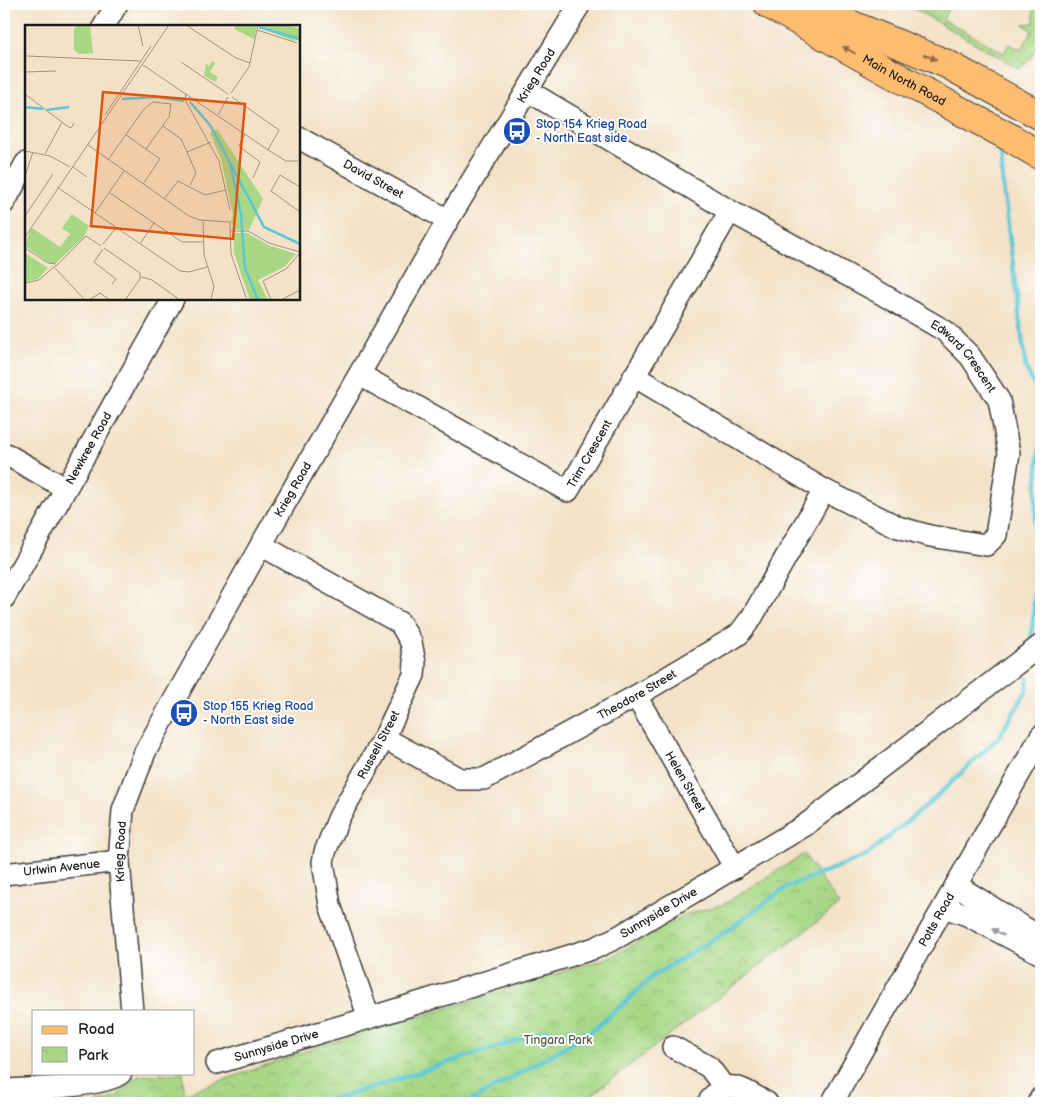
<svg xmlns="http://www.w3.org/2000/svg" width="1045" height="1107" font-family="'Balsamiq Sans',sans-serif">
  <defs>
    <pattern id="grass-dots" width="8" height="8" patternUnits="userSpaceOnUse" patternTransform="scale(1.25)"><rect width="8" height="8" fill="#a8d886"/><path d="M2 2h.1M6 6h.1" fill="none" stroke="#90b973" stroke-width="1.8" stroke-linecap="round"/></pattern>
    <pattern id="park-crowns" width="20" height="18" patternUnits="userSpaceOnUse" patternTransform="scale(1.25)"><rect width="20" height="18" fill="#a8d886"/><path d="M2 6a3 3 0 1 1 6 0M12 15a3 3 0 1 1 6 0" fill="none" stroke="#90b973"/></pattern>
  </defs>
  <rect width="100%" height="100%" fill="#fff"/>
  <filter id="ink" filterUnits="userSpaceOnUse"><feTurbulence type="fractalNoise" baseFrequency=".02" numOctaves="2"/><feDisplacementMap in="SourceGraphic" scale="10" xChannelSelector="R" yChannelSelector="G"/><feConvolveMatrix kernelMatrix="1 2 1 2 8 2 1 2 1" color-interpolation-filters="sRGB"/></filter>
  <filter id="wash" filterUnits="userSpaceOnUse"><feTurbulence type="fractalNoise" baseFrequency=".0096" numOctaves="4" result="noise"/><feDisplacementMap in="SourceGraphic" scale="20" xChannelSelector="R" yChannelSelector="G"/><feGaussianBlur stdDeviation="1.12" result="paint"/><feColorMatrix in="noise" values="0 0 0 0 0 0 0 0 0 0 0 0 0 0 0 0 0 1.4 0 .05"/><feComposite in="paint" operator="in"/></filter>
  <g filter="url(#wash)">
    <rect width="100%" height="100%" fill="#f3e2c7"/>
    <path fill="url(#grass-dots)" stroke="#627a51" d="M 906,4 L 926,4 L 937,8 L 939,6 L 948,10 L 943,19 L 1004,53 L 1009,44 L 1021,50 L 1032,31 L 1023,24 L 1034,23 L 1033,4 L 1041,4 C 1041,32 1043,49 1020,69 Z"/>
    <polygon fill="url(#park-crowns)" stroke="#627a51" points="804,854 839,905 581,1103 97,1103 116,1097 138,1076 183,1073 184,1094 326,1044 438,1011 610,957 685,915 724,904"/>
    <g fill="none" stroke-linecap="round" stroke-linejoin="round">
      <g stroke="#5bc7d5" stroke-width="4.5">
        <polyline points="1001,152 1003,186 1026,369 1038,392 1041,426 1036,495 1034,609 1031,639"/>
        <polyline points="323,1103 546,1031 588,1033"/>
        <polyline points="468,1103 589,1033 620,1007 653,976 725,932 787,887 867,855 935,798 999,737 1027,690 1028,678"/>
      </g>
    </g>
  </g>
  <g filter="url(#ink)">
    <g fill="none" stroke-linecap="round" stroke-linejoin="round">
      <defs>
        <g id="minor">
          <polyline points="104,26 117,4"/>
          <path id="s1" d="M 528,91 L 730,211 L 880,293 L 945,331 L 970,356 L 999,400 L 1009,453 L 996,535 L 986,545 L 930,536 L 898,527 L 824,490 L 634,376"/>
          <path id="s2" d="M 299,138 L 448,220"/>
          <polyline points="4,203 26,163"/>
          <path id="s3" d="M 360,375 L 568,491 L 730,211"/>
          <polyline points="4,453 65,488"/>
          <polyline points="261,545 400,623 411,642 415,663 414,675 384,738 339,817 325,852 323,862 330,905 369,1018"/>
          <path id="s4" d="M 4,598 L 173,299"/>
          <path id="s5" d="M 636,696 L 735,868"/>
          <path id="s6" d="M 384,738 L 460,779 L 484,779 L 636,696 L 730,640 L 739,634 L 752,617 L 824,490"/>
          <path id="s7" d="M 4,874 L 119,861"/>
          <polyline points="956,885 1041,938"/>
          <polyline points="944,907 967,915 1041,954"/>
          <path id="s8" d="M 132,1011 L 119,861 L 123,810 L 145,752 L 261,545 L 448,220 L 580,4"/>
          <polyline points="673,1047 709,1067 724,1087"/>
          <path id="s9" d="M 217,1063 L 369,1018 L 595,948 L 618,937 L 804,826 L 1041,645"/>
          <path d="M 4,1090 C 26,1089 107,1087 121,1073"/>
          <path d="M 708,1103 C 726,1074 744,1090 767,1103"/>
          <path id="s10" d="M 832,1103 L 1041,736"/>
          <polyline points="1038,1103 1041,1098"/>
        </g>
        <g id="major">
          <path id="s11" d="M 768,4 L 892,74 L 1011,138 L 1041,156"/>
          <polyline points="811,4 852,25 947,64 1041,116"/>
        </g>
      </defs>
      <use href="#minor" stroke="#3c3a36" stroke-width="24"/>
      <use href="#major" stroke="#3c3a36" stroke-width="30"/>
      <use href="#minor" stroke="#fff" stroke-width="21"/>
      <use href="#major" stroke="#fdbc70" stroke-width="28"/>
    </g>
    <defs><path id="oneway-solid" d="M-6-.8H1V-3.2L6.5 0L1 3.2V.8H-6Z" transform="scale(1.25)"/></defs>
    <g fill="#8c6c46">
      <use href="#oneway-solid" transform="translate(849 50) rotate(-151)"/>
      <use href="#oneway-solid" transform="translate(930 57) rotate(21)"/>
    </g>
    <use fill="#999" href="#oneway-solid" transform="translate(998 932) rotate(-152)"/>
  </g>
  <defs>
    <symbol id="bus-disc" viewBox="-11 -11 22 22"><circle r="9.5" fill="#1a4fb4" stroke="#fff"/><path d="M-5-6H5V4H4V6H2V4H-2V6H-4V4H-5ZM-3.5-4V0h7V-4ZM-3.5 1.2v1.5H-2V1.2ZM2 1.2v1.5H3.5V1.2Z" fill="#fff"/></symbol>
  </defs>
  <g fill-rule="evenodd">
    <use href="#bus-disc" x="501" y="115" width="32" height="32"/>
    <use href="#bus-disc" x="168" y="697" width="32" height="32"/>
  </g>
  <g text-anchor="middle" dominant-baseline="central" stroke-width="4" stroke-linejoin="round" paint-order="stroke">
    <g font-size="12" fill="#1c1c1c" stroke="#fff">
      <text stroke="none"><textPath href="#s8" startOffset="1045">Krieg Road</textPath></text>
      <text stroke="none"><textPath href="#s11" startOffset="156">Main North Road</textPath></text>
      <text stroke="none"><textPath href="#s2" startOffset="85">David Street</textPath></text>
      <text stroke="none"><textPath href="#s1" startOffset="512">Edward Crescent</textPath></text>
      <text stroke="none"><textPath href="#s4" startOffset="172">Newkree Road</textPath></text>
      <text stroke="none"><textPath href="#s3" startOffset="281">Trim Crescent</textPath></text>
      <text stroke="none"><textPath href="#s8" startOffset="565">Krieg Road</textPath></text>
      <text stroke="none"><textPath href="#s6" startOffset="285">Theodore Street</textPath></text>
      <text transform="translate(379 745) rotate(-62)">Russell Street</text>
      <text stroke="none"><textPath href="#s5" startOffset="99">Helen Street</textPath></text>
      <text stroke="none"><textPath href="#s8" startOffset="160">Krieg Road</textPath></text>
      <text stroke="none"><textPath href="#s7" startOffset="58">Urlwin Avenue</textPath></text>
      <text stroke="none"><textPath href="#s9" startOffset="468">Sunnyside Drive</textPath></text>
      <text stroke="none"><textPath href="#s10" startOffset="211">Potts Road</textPath></text>
      <text stroke="none"><textPath href="#s9" startOffset="62">Sunnyside Drive</textPath></text>
    </g>
    <g font-size="12" fill="#164399" stroke="#fff" text-anchor="start">
      <text x="536" y="124">Stop 154 Krieg Road<tspan x="536" dy="14">- North East side</tspan></text>
      <text x="203" y="706">Stop 155 Krieg Road<tspan x="203" dy="14">- North East side</tspan></text>
    </g>
    <g font-size="12" fill="#4d5e41" stroke="#fff">
      <text x="558" y="1040">Tingara Park</text>
    </g>
  </g>
  <g transform="translate(25 25)">
    <rect width="275" height="275" fill="#f3e2c7"/>
    <path d="M 53,0 L 65,0 L 68,28 L 54,29 L 49,25 L 49,3 ZM 212,0 L 232,0 L 229,14 L 209,4 ZM 262,0 L 275,4 L 275,20 L 273,15 L 268,16 L 234,2 ZM 187,36 L 190,38 L 185,47 L 193,52 L 190,57 L 179,51 L 181,39 L 184,41 ZM 192,104 L 238,174 L 224,205 L 209,204 L 206,196 L 208,190 L 196,134 L 185,108 ZM 47,189 L 64,201 L 59,212 L 31,238 L 24,238 L 0,221 L 6,202 L 35,222 L 45,209 L 37,203 ZM 209,208 L 222,208 L 243,220 L 271,229 L 259,242 L 233,255 L 243,275 L 225,275 L 209,228 ZM 0,228 L 23,243 L 13,254 L 0,257 Z" fill="#a8d886"/>
    <path fill="none" stroke="#5bc7d5" stroke-width="2.5" d="M 234,2 L 275,14M 97,74 L 132,72 L 159,76M 165,77 L 185,100 L 239,202 L 275,219M 0,82 L 18,84M 22,85 L 44,82M 205,138 L 216,189 L 220,243 L 233,275"/>
    <path fill="none" stroke="#9d9383" stroke-width="1" d="M 113,0 L 118,21M 161,0 L 211,33 L 225,38M 232,5 L 272,18M 2,31 L 115,36M 156,37 L 203,69M 118,40 L 243,125 L 261,136 L 273,136M 0,47 L 31,46M 161,68 L 160,75 L 194,136 L 205,185M 206,68 L 224,42 L 233,0M 0,69 L 42,101 L 46,103 L 49,98M 207,72 L 254,105 L 243,125M 80,90 L 126,21M 193,90 L 203,72M 138,101 L 156,114 L 162,127 L 171,148 L 165,160M 220,109 L 214,121 L 235,137 L 228,153M 101,110 L 135,134 L 118,159M 63,120 L 164,191 L 175,195 L 205,197 L 206,229 L 222,275M 0,126 L 25,131 L 45,142M 162,127 L 186,117M 20,129 L 37,97M 83,135 L 119,84 L 128,77 L 146,79 L 144,92 L 121,124M 48,142 L 62,152M 0,151 L 8,127M 32,162 L 155,246 L 164,247 L 182,242M 275,162 L 255,150 L 246,166 L 275,187M 85,168 L 157,217 L 178,217M 139,174 L 153,156 L 180,170 L 201,165M 70,188 L 99,146M 0,191 L 28,149M 178,196 L 179,230 L 189,261 L 186,275M 206,206 L 223,206 L 244,218 L 275,227M 0,212 L 144,0M 78,219 L 91,203M 115,219 L 129,198M 0,223 L 23,238 L 31,239M 79,223 L 115,248 L 115,254 L 100,275M 78,224 L 69,237 L 91,254 L 87,259M 30,242 L 61,211 L 76,221M 30,243 L 60,275M 116,252 L 127,255 L 155,275M 0,258 L 14,255 L 30,241M 64,275 L 75,268 L 85,275M 246,275 L 238,256 L 261,244 L 275,228M 256,275 L 275,265"/>
    <path fill="#de560d" fill-opacity="0.15" stroke="#de560d" stroke-width="2.5" d="M 78,67 L 220,79 L 208,214 L 66,201 Z"/>
    <rect width="275" height="275" fill="none" stroke="#1c1c1c" stroke-width="2.5"/>
  </g>
  <rect width="1045" height="1107" fill="none" stroke="#fff" stroke-width="20"/>
  <rect x="32" y="1010" width="162" height="65" fill="#ffffff" stroke="#a4a4a4"/>
  <rect x="42" y="1026" width="25" height="8" fill="#fdbc70" stroke="#a4a4a4"/>
  <text x="78" y="1034" font-size="15" fill="#1c1c1c">Road</text>
  <rect x="42" y="1047" width="25" height="15" fill="url(#park-crowns)" stroke="#a4a4a4"/>
  <text x="78" y="1060" font-size="15" fill="#1c1c1c">Park</text>
</svg>
